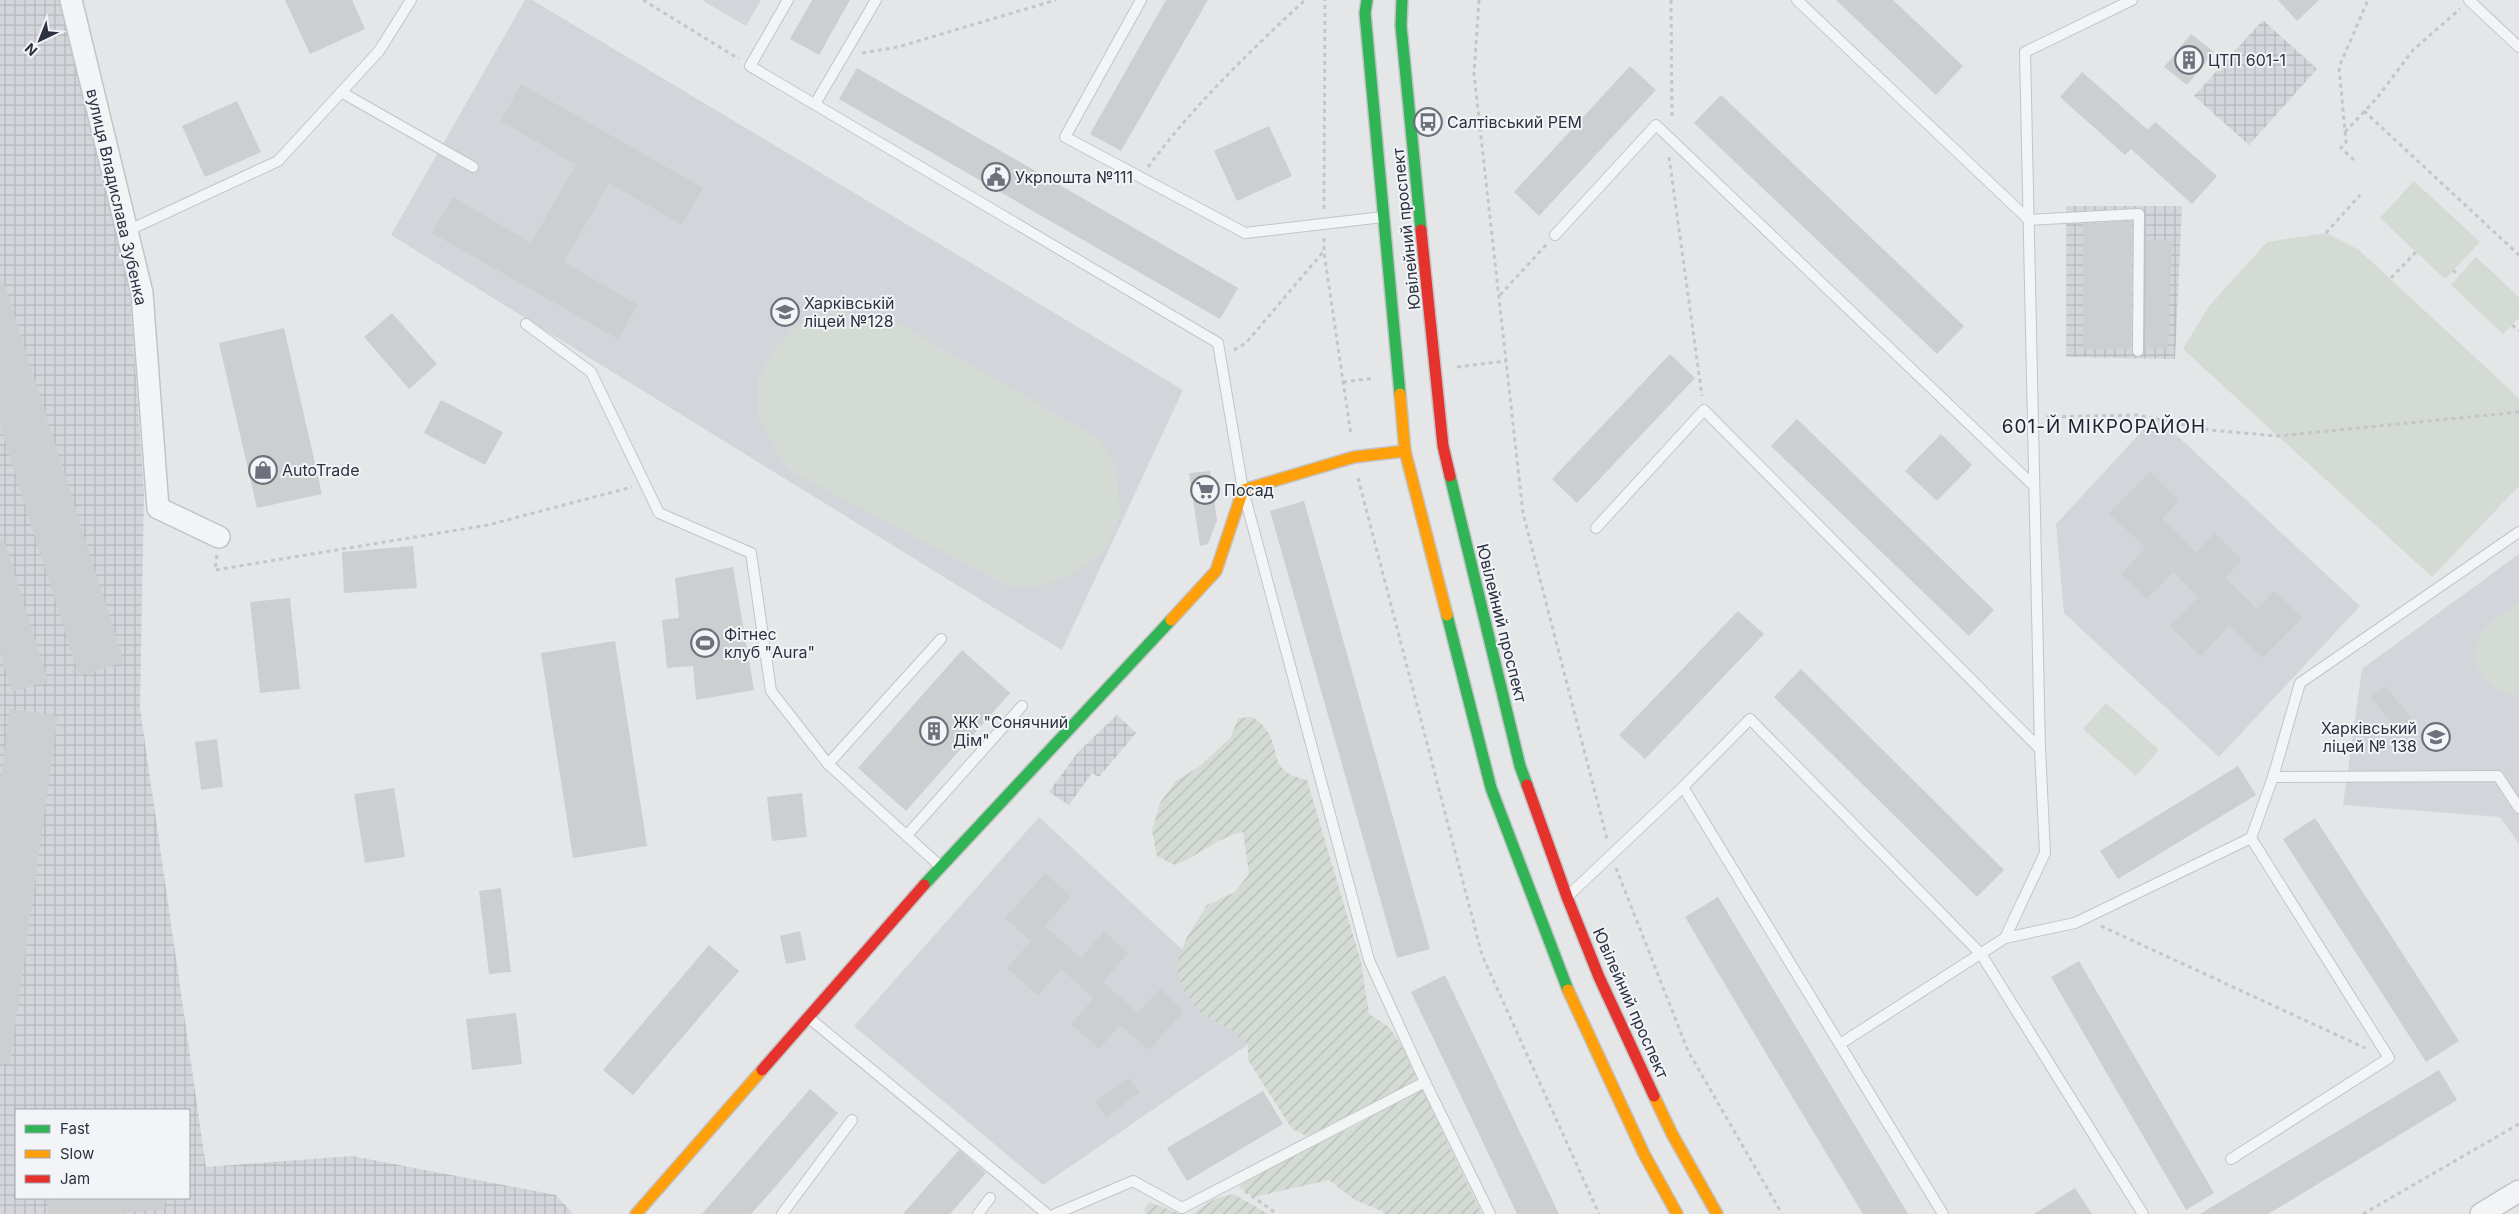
<svg xmlns="http://www.w3.org/2000/svg" width="2519" height="1214" font-family="Inter,sans-serif">
  <defs>
    <pattern id="industrial-grid" width="8" height="8" patternUnits="userSpaceOnUse" patternTransform="scale(1.25)"><rect width="8" height="8" fill="#d3d5db"/><path d="M0 4h8M4 0v8" fill="none" stroke="#b5b7bd"/></pattern>
    <pattern id="garden-furrows" width="10" height="10" patternUnits="userSpaceOnUse" patternTransform="scale(1.25)"><rect width="10" height="10" fill="#d4dbd5"/><path d="M-1 1l2-2M0 10L10 0M9 11l2-2" fill="none" stroke="#b6bcb8"/></pattern>
  </defs>
  <rect width="100%" height="100%" fill="#e4e6e8"/>
  <g fill="#d3d5db">
    <polygon points="525,0 532,0 1183,390 1062,650 391,235"/>
    <polygon points="702,0 761,0 746,26"/>
    <polygon points="2156,416 2360,606 2219,757 2064,613 2056,524"/>
    <polygon points="2519,554 2519,844 2500,817 2343,805 2362,669"/>
    <polygon points="1039,817 1269,1030 1043,1185 854,1026"/>
  </g>
  <g fill="url(#industrial-grid)" fill-rule="evenodd">
    <path d="M 0,0 L 60,0 L 129,281 L 144,493 L 140,708 L 206,1167 L 352,1156 L 556,1195 L 573,1214 L 0,1214 ZM 16,1110 L 189,1110 L 189,1198 L 16,1198 Z"/>
    <polygon points="2263,20 2317,69 2249,145 2194,96"/>
    <polygon points="2066,206 2182,206 2175,359 2066,357"/>
    <polygon points="1117,715 1136,733 1099,777 1092,773 1069,805 1049,792 1078,752"/>
  </g>
  <g fill="url(#garden-furrows)">
    <path d="M 1253,717 C 1256,720 1262,724 1265,728 C 1283,752 1266,771 1307,780 L 1361,962 L 1369,1014 L 1389,1027 L 1402,1046 L 1417,1080 L 1307,1136 L 1292,1129 L 1248,1060 L 1248,1045 L 1232,1030 L 1201,1013 L 1183,990 L 1176,967 L 1186,939 L 1207,905 L 1235,892 L 1249,874 L 1243,832 C 1218,837 1199,856 1175,865 L 1157,856 L 1152,831 L 1160,803 L 1176,781 L 1200,766 L 1231,737 L 1238,718 Z"/>
    <polygon points="1422,1089 1482,1214 1384,1214 1382,1211 1355,1200 1329,1180 1254,1197 1239,1187 1251,1177 1365,1121 1377,1112"/>
    <polygon points="1234,1194 1268,1214 1192,1214 1214,1199"/>
    <polygon points="1149,1202 1180,1214 1146,1214 1144,1210"/>
  </g>
  <g fill="#d4dbd5">
    <polygon points="2414,181 2480,242 2445,279 2380,218"/>
    <polygon points="2326,233 2359,250 2519,398 2519,486 2432,577 2183,349 2209,306 2267,242"/>
    <polygon points="2476,257 2519,297 2519,318 2503,334 2451,285"/>
    <polygon points="833,311 889,318 1098,438 1116,466 1120,515 1105,551 1077,571 1043,586 1007,586 789,470 775,449 757,412 759,376 775,349 799,323"/>
    <path d="M 2519,603 L 2519,695 C 2490,698 2464,660 2480,635 C 2489,621 2506,612 2519,603 Z"/>
    <polygon points="2106,703 2159,750 2136,776 2083,729"/>
  </g>
  <g fill="#cdced0">
    <polygon points="285,0 352,0 365,29 310,54"/>
    <polygon points="812,0 850,0 819,55 790,39"/>
    <polygon points="1166,0 1208,0 1121,151 1090,134"/>
    <polygon points="1836,0 1893,0 1963,66 1936,95"/>
    <polygon points="2278,0 2319,0 2297,21"/>
    <polygon points="2191,34 2214,52 2187,85 2164,67"/>
    <polygon points="1630,66 1656,90 1539,216 1514,192"/>
    <polygon points="857,68 1238,288 1220,319 839,99"/>
    <polygon points="2082,72 2148,130 2155,122 2217,176 2192,204 2131,149 2125,155 2060,97"/>
    <polygon points="521,84 703,188 682,225 609,183 564,262 638,305 618,339 432,233 453,197 531,243 576,165 501,121"/>
    <polygon points="1721,95 1964,326 1937,354 1694,123"/>
    <polygon points="237,101 261,152 205,177 182,126"/>
    <polygon points="1269,126 1292,176 1237,201 1214,151"/>
    <polygon points="2132,221 2131,349 2083,349 2083,224"/>
    <polygon points="2146,240 2172,241 2168,349 2145,348"/>
    <polygon points="0,282 4,282 124,662 79,676 0,426"/>
    <polygon points="392,313 437,364 409,389 364,337"/>
    <polygon points="284,328 322,494 257,508 219,343"/>
    <polygon points="1670,354 1695,378 1577,503 1552,479"/>
    <polygon points="441,400 503,432 485,465 424,433"/>
    <polygon points="1797,419 1994,610 1969,636 1771,446"/>
    <polygon points="1941,434 1972,465 1937,501 1905,471"/>
    <polygon points="1210,471 1217,520 1208,544 1200,546 1189,473"/>
    <polygon points="2150,472 2179,501 2162,519 2196,552 2215,533 2242,560 2225,578 2257,609 2274,591 2302,618 2263,658 2229,626 2201,656 2170,626 2198,597 2173,572 2147,599 2121,574 2146,548 2109,513"/>
    <polygon points="1304,501 1430,949 1397,958 1270,511"/>
    <polygon points="0,540 4,540 48,681 12,692 0,653"/>
    <polygon points="413,546 417,588 344,593 342,552"/>
    <polygon points="733,567 754,690 696,700 693,666 667,668 662,620 679,618 675,578"/>
    <polygon points="290,598 300,689 260,693 250,602"/>
    <polygon points="1738,611 1764,634 1645,759 1619,735"/>
    <polygon points="615,641 647,846 573,858 541,653"/>
    <polygon points="962,650 1010,693 906,811 858,768"/>
    <polygon points="1801,669 2004,870 1977,897 1774,697"/>
    <polygon points="2385,686 2412,719 2398,731 2371,697"/>
    <polygon points="10,709 58,716 10,1064 0,1063 0,784"/>
    <polygon points="217,739 223,787 201,790 195,742"/>
    <polygon points="2238,766 2256,795 2118,879 2100,851"/>
    <polygon points="394,788 405,857 365,863 354,794"/>
    <polygon points="802,793 807,837 772,841 767,797"/>
    <polygon points="2315,818 2459,1041 2426,1062 2283,839"/>
    <polygon points="1045,873 1071,896 1045,926 1081,958 1104,931 1128,953 1103,982 1138,1013 1160,989 1184,1011 1149,1050 1120,1025 1099,1049 1071,1024 1094,998 1061,969 1038,996 1007,968 1031,941 1005,918"/>
    <polygon points="501,888 511,972 489,974 479,891"/>
    <polygon points="1718,897 1908,1214 1863,1214 1767,1055 1685,917"/>
    <polygon points="800,931 806,960 786,964 780,936"/>
    <polygon points="709,945 739,971 633,1095 603,1070"/>
    <polygon points="2079,961 2214,1193 2186,1210 2051,977"/>
    <polygon points="1445,975 1559,1214 1517,1214 1459,1092 1411,992"/>
    <polygon points="516,1013 522,1064 472,1070 466,1019"/>
    <polygon points="2439,1070 2457,1100 2268,1214 2200,1214"/>
    <polygon points="1129,1078 1140,1092 1106,1117 1095,1102"/>
    <polygon points="810,1089 838,1113 776,1186 751,1214 702,1214"/>
    <polygon points="1263,1091 1283,1124 1187,1181 1167,1148"/>
    <polygon points="959,1150 986,1173 950,1214 903,1214"/>
    <polygon points="2075,1188 2092,1214 2034,1214"/>
    <polygon points="64,1198 165,1198 165,1209 114,1214 49,1214 47,1200"/>
  </g>
  <g fill="none" stroke-linecap="round" stroke-linejoin="round">
    <defs>
      <g id="lane">
        <polyline points="788,0 750,66 1218,343 1243,490 1369,960 1425,1082 1490,1214"/>
        <polyline points="1141,0 1065,137 1245,233 1383,217"/>
        <polyline points="1797,0 2029,220 2139,214 2138,351"/>
        <polyline points="2469,0 2519,47"/>
        <polyline points="341,92 473,167"/>
        <polyline points="815,104 876,0"/>
        <polyline points="127,231 278,161 379,51 411,0"/>
        <polyline points="1555,235 1656,125 2034,486"/>
        <polyline points="526,324 591,372 659,513 751,553 771,691 828,764 940,866"/>
        <polyline points="1596,528 1704,410 2040,749"/>
        <polyline points="828,764 941,639"/>
        <polyline points="2273,777 2498,776 2519,808"/>
        <polyline points="1683,787 1750,719 1981,954 2143,1214"/>
        <polyline points="907,835 1022,706"/>
        <polyline points="1569,895 1683,787 1943,1214"/>
        <polyline points="2005,938 2075,923 2251,838 2273,777 2300,683 2519,532"/>
        <polyline points="809,1018 1047,1214"/>
        <polyline points="1840,1044 2005,938 2045,853 2040,749 2025,52 2132,0"/>
        <polyline points="2231,1159 2389,1058 2251,838"/>
        <polyline points="782,1214 852,1120"/>
        <polyline points="978,1214 990,1198"/>
        <polyline points="1055,1214 1133,1181 1182,1208 1425,1082"/>
      </g>
      <g id="street">
        <polyline points="71,0 142,293 158,508 219,537"/>
        <polyline points="2481,1214 2519,1191"/>
      </g>
      <g id="fast">
        <polyline points="1367,0 1365,13 1400,394"/>
        <polyline points="1402,0 1401,26 1421,230"/>
        <polyline points="1450,476 1520,766 1527,785"/>
        <polyline points="1447,615 1491,788 1568,990"/>
        <polyline points="924,885 1171,620"/>
      </g>
      <g id="slow">
        <polyline points="1400,394 1405,451 1447,615"/>
        <polyline points="1171,620 1216,571 1243,490 1354,457 1405,451"/>
        <polyline points="1568,990 1644,1154 1677,1214"/>
        <polyline points="1654,1096 1672,1134 1717,1214"/>
        <polyline points="636,1214 762,1070"/>
      </g>
      <g id="jam">
        <polyline points="1421,230 1443,446 1450,476"/>
        <polyline points="1527,785 1567,897 1599,977 1654,1096"/>
        <polyline points="762,1070 924,885"/>
      </g>
    </defs>
    <use href="#lane" stroke="#c2c4c6" stroke-width="12"/>
    <use href="#street" stroke="#c2c4c6" stroke-width="24"/>
    <use href="#fast" stroke="#c2c4c6" stroke-width="14"/>
    <use href="#slow" stroke="#c2c4c6" stroke-width="14"/>
    <use href="#jam" stroke="#c2c4c6" stroke-width="14"/>
    <g stroke="#c4c6c8" stroke-width="3" stroke-dasharray="4 4" stroke-linecap="butt">
      <polyline points="643,0 739,59"/>
      <polyline points="1479,0 1474,74 1523,513 1607,839"/>
      <polyline points="1671,0 1672,119"/>
      <polyline points="862,53 898,47 1056,0"/>
      <polyline points="2364,111 2519,255"/>
      <polyline points="2345,132 2377,98 2413,50 2460,9"/>
      <polyline points="1669,157 1702,396"/>
      <polyline points="2354,160 2341,148 2346,142 2339,67 2368,0"/>
      <path d="M 1148,167 C 1194,105 1249,52 1305,0"/>
      <polyline points="1324,209 1325,0"/>
      <polyline points="2326,233 2360,195"/>
      <polyline points="1324,238 1324,252 1351,435"/>
      <polyline points="2453,270 2459,276"/>
      <polyline points="2391,278 2416,252"/>
      <polyline points="1500,295 1546,245"/>
      <polyline points="2512,325 2519,331"/>
      <polyline points="1234,350 1246,343 1323,252"/>
      <polyline points="1457,367 1506,361"/>
      <polyline points="1343,382 1375,378"/>
      <polyline points="2046,417 2137,415 2209,430 2278,436 2519,412"/>
      <polyline points="1358,478 1482,955 1599,1214"/>
      <polyline points="217,555 215,570 488,525 632,487"/>
      <polyline points="1616,868 1688,1051 1782,1214"/>
      <polyline points="2101,926 2365,1048"/>
      <polyline points="1245,1191 1277,1214"/>
      <polyline points="2363,1214 2519,1124"/>
    </g>
    <use href="#lane" stroke="#f3f4f5" stroke-width="10"/>
    <use href="#street" stroke="#f3f4f5" stroke-width="21"/>
    <use href="#fast" stroke="#30b455" stroke-width="11"/>
    <use href="#slow" stroke="#ff9f0a" stroke-width="11"/>
    <use href="#jam" stroke="#e5322d" stroke-width="11"/>
  </g>
  <defs>
    <symbol id="building-ring" viewBox="-11 -11 22 22"><circle r="9.5" fill="#f2f4f7" stroke="#6c717b" stroke-width="1.5"/><path d="M-4-6H4V6H1V3H-1V6H-4ZM-2.5-4.3h1.7v1.8h-1.7ZM.8-4.3h1.7v1.8H.8ZM-2.5-1h1.7V.8h-1.7ZM.8-1h1.7V.8H.8Z" fill="#6c717b"/></symbol>
    <symbol id="bus-ring" viewBox="-11 -11 22 22"><circle r="9.5" fill="#f2f4f7" stroke="#6c717b" stroke-width="1.5"/><path d="M-5-6H5V4H4V6H2V4H-2V6H-4V4H-5ZM-3.5-4V0h7V-4ZM-3.5 1.2v1.5H-2V1.2ZM2 1.2v1.5H3.5V1.2Z" fill="#6c717b"/></symbol>
    <symbol id="civic-ring" viewBox="-11 -11 22 22"><circle r="9.5" fill="#f2f4f7" stroke="#6c717b" stroke-width="1.5"/><path d="M-.6-6.5H3V-4.5H.6V-3L4-1V1h2V6H-6V1h2V-1L-.6-3ZM-1.2 2.5V6h2.4V2.5Z" fill="#6c717b"/></symbol>
    <symbol id="school-ring" viewBox="-11 -11 22 22"><circle r="9.5" fill="#f2f4f7" stroke="#6c717b" stroke-width="1.5"/><path d="M0-5L7-2L0 1L-7-2ZM-4 1L0 2.5L4 1V4Q0 6-4 4Z" fill="#6c717b"/></symbol>
    <symbol id="shop-ring" viewBox="-11 -11 22 22"><circle r="9.5" fill="#f2f4f7" stroke="#6c717b" stroke-width="1.5"/><path d="M-5-2.5h2.3a2.7 3.5 0 0 1 5.4 0H5L5.5 6h-11ZM-1.5-2.5h3a1.5 2.3 0 0 0-3 0Z" fill="#6c717b"/></symbol>
    <symbol id="supermarket-ring" viewBox="-11 -11 22 22"><circle r="9.5" fill="#f2f4f7" stroke="#6c717b" stroke-width="1.5"/><path d="M-6-5.5h2.5l.6 2H6L4.5 2H-2.5L-4.4-4H-6ZM-1.5 3.2a1.3 1.3 0 1 0 .1 0ZM3 3.2a1.3 1.3 0 1 0 .1 0Z" fill="#6c717b"/></symbol>
    <symbol id="stadium-ring" viewBox="-11 -11 22 22"><circle r="9.5" fill="#f2f4f7" stroke="#6c717b" stroke-width="1.5"/><path d="M0-5a6.5 5 0 1 0 0 10a6.5 5 0 1 0 0-10ZM-3.5-1.8h7v3.6h-7Z" fill="#6c717b"/></symbol>
  </defs>
  <g fill-rule="evenodd">
    <use href="#building-ring" x="2173" y="44" width="32" height="32"/>
    <use href="#bus-ring" x="1412" y="106" width="32" height="32"/>
    <use href="#civic-ring" x="980" y="161" width="32" height="32"/>
    <use href="#school-ring" x="769" y="296" width="32" height="32"/>
    <use href="#shop-ring" x="247" y="454" width="32" height="32"/>
    <use href="#supermarket-ring" x="1189" y="474" width="32" height="32"/>
    <use href="#stadium-ring" x="689" y="627" width="32" height="32"/>
    <use href="#building-ring" x="918" y="715" width="32" height="32"/>
    <use href="#school-ring" x="2420" y="721" width="32" height="32"/>
  </g>
  <g text-anchor="middle" dominant-baseline="central" stroke-width="4" stroke-linejoin="round" paint-order="stroke">
    <g font-size="16" fill="#2c3240" stroke="#f2f4f7" text-anchor="start">
      <text x="2208" y="60">ЦТП 601-1</text>
      <text x="1447" y="122">Салтівський РЕМ</text>
      <text x="1015" y="177">Укрпошта №111</text>
      <text x="804" y="303">Харківській<tspan x="804" dy="18">ліцей №128</tspan></text>
      <text x="282" y="470">AutoTrade</text>
      <text x="1224" y="490">Посад</text>
      <text x="724" y="634">Фітнес<tspan x="724" dy="18">клуб "Aura"</tspan></text>
      <text x="953" y="722">ЖК "Сонячний<tspan x="953" dy="18">Дім"</tspan></text>
      <text x="2417" y="728" text-anchor="end">Харківський<tspan x="2417" dy="18">ліцей № 138</tspan></text>
    </g>
    <g font-size="16" fill="#2c3240" stroke="#f2f4f7">
      <text transform="translate(117 197) rotate(77)">вулиця Владислава Зубенка</text>
      <text transform="translate(1406 229) rotate(-96)">Ювілейний проспект</text>
      <text transform="translate(1502 623) rotate(76)">Ювілейний проспект</text>
      <text transform="translate(1631 1003) rotate(66)">Ювілейний проспект</text>
    </g>
    <g font-size="19" letter-spacing="1" fill="#1e2431" stroke="#f2f4f7">
      <text x="2104" y="426">601-Й МІКРОРАЙОН</text>
    </g>
  </g>
  <rect x="15" y="1109" width="175" height="90" fill="#f2f4f7" stroke="#a3a6ae"/>
  <rect x="25" y="1125" width="25" height="8" fill="#30b455" stroke="#a3a6ae"/>
  <text x="60" y="1134" font-size="15" fill="#2c3240">Fast</text>
  <rect x="25" y="1150" width="25" height="8" fill="#ff9f0a" stroke="#a3a6ae"/>
  <text x="60" y="1159" font-size="15" fill="#2c3240">Slow</text>
  <rect x="25" y="1175" width="25" height="8" fill="#e5322d" stroke="#a3a6ae"/>
  <text x="60" y="1184" font-size="15" fill="#2c3240">Jam</text>
  <g transform="translate(40 40) rotate(223)" stroke="#f2f4f7" stroke-width="4" paint-order="stroke">
  <path d="M0-4L9 19L0 12L-9 19Z" fill="#2c3240"/>
  <text y="-8" font-size="14" font-weight="bold" text-anchor="middle" fill="#2c3240">N</text>
  </g>
</svg>
